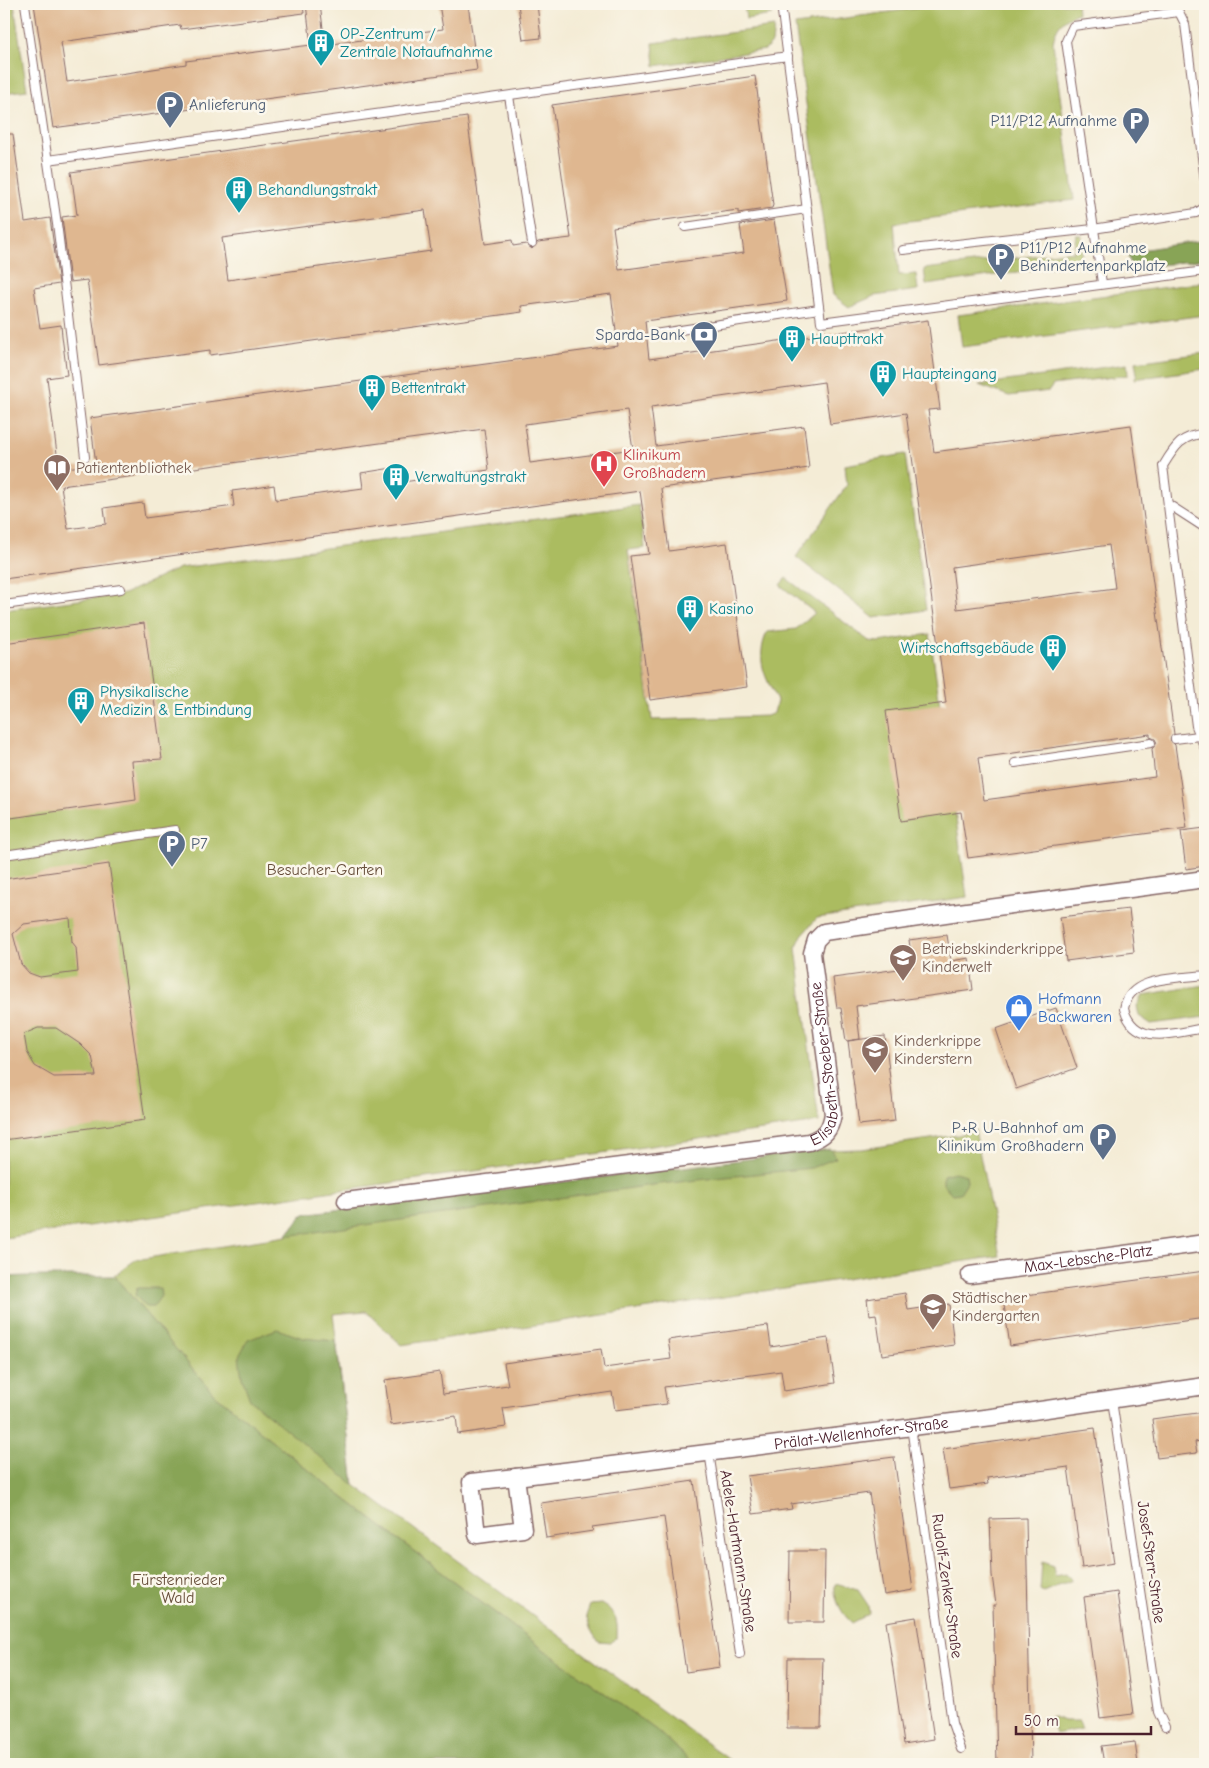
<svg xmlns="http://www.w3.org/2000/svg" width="1209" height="1768" font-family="'Comic Neue',sans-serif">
  <rect width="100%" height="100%" fill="#fbf7ec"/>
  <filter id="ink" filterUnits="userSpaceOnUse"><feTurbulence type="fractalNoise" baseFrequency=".02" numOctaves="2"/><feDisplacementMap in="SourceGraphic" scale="10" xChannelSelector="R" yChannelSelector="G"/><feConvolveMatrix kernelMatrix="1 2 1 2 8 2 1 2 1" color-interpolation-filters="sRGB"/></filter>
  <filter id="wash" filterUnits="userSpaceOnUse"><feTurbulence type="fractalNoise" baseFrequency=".0096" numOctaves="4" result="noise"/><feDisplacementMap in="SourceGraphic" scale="20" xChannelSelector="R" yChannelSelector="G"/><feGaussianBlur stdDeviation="1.12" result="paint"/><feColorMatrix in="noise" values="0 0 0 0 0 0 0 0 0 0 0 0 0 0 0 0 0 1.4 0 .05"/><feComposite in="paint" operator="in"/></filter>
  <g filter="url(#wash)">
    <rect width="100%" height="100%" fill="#f4ecd6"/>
    <g fill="#abbc60" stroke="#7a6e46">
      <polygon points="4,4 14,4 27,90 4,93"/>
      <polygon points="744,4 770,4 772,15 746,19"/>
      <path d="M 948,4 L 1089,4 L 1077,5 L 1078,13 C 1061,20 1056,26 1053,43 L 1074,200 L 894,223 L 899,275 L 916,274 L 918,290 L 874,296 L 849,307 L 833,295 L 795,25 Z"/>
      <polygon points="774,27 772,43 765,50 655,66 653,43"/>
      <polygon points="1076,235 1082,235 1081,263 926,285 924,269 1074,251"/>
      <polygon points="1205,282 1205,315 962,347 958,315"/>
      <polygon points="1205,353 1205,369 1134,379 1137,374 1135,362"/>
      <polygon points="1127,364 1128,375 1053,385 1049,391 1009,396 979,385"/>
      <polygon points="905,454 926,610 874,618 796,557 847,485 845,465"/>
      <path d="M 639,505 L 645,548 L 628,550 L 652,720 L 767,716 L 774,713 L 777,701 C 765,675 755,661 767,632 L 796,629 L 815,613 L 780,585 L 786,578 L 869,641 L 879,642 L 930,634 L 967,897 L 817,918 L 802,935 L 796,948 L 819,1122 L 4,1238 L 4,610 L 124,594 L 180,568 Z"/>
      <polygon points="1205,985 1205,1017 1151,1024 1139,1016 1137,1006 1143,995"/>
      <polygon points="975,1130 1000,1256 401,1345 366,1311 333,1314 354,1485 735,1764 694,1764 656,1730 536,1644 336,1492 214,1394 114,1276 135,1260 286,1236 303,1214 826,1150 862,1149 958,1135"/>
      <polygon points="1042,1562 1053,1566 1055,1576 1066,1574 1072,1580 1043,1592 1040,1590"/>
      <path d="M 835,1584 L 858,1590 L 868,1605 L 869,1614 L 852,1623 C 842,1614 833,1599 835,1584 Z"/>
      <path d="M 601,1604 C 616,1613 618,1620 617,1637 L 611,1643 L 599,1642 L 591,1631 L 586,1616 L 590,1605 Z"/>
      <polygon points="1051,1716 1065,1721 1079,1721 1082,1729 1055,1734"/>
    </g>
    <g fill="#88a456" stroke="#696240">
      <polygon points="1205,240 1205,259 1132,269 1127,252"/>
      <polygon points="830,1149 836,1158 811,1168 660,1184 286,1236 303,1214"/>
      <polygon points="954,1172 966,1175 967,1182 960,1193 952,1194 943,1184 943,1175"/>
      <polygon points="26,1276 114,1276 214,1394 336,1492 536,1644 656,1730 694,1764 4,1764 4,1277"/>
      <polygon points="137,1288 160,1288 161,1296 153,1307 146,1307 135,1295"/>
      <polygon points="277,1329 303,1338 336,1341 354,1485 250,1400 242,1378 239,1356 248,1340"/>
    </g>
    <g id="blocks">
      <g fill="#dfb790" fill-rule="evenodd">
        <polygon points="34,4 303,4 304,13 181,29 180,25 61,42 67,82 186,64 186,61 311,45 306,4 320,4 325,45 443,29 439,4 468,4 477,70 53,128"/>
        <polygon points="518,4 537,4 541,38 523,40"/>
        <path d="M 755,76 L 773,205 L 772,208 L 738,213 L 738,210 L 613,227 L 619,270 L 744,253 L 740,225 L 774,220 L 787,301 L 645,321 L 649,359 L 928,320 L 940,409 L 928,410 L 934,452 L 1131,425 L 1174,734 L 1170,740 L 1175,745 L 1187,828 L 968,858 L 961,812 L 901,821 L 886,711 L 946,703 L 906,413 L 830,424 L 824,382 L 651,407 L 656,446 L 804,426 L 809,468 L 661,488 L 669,551 L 727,543 L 747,687 L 650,700 L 630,556 L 649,554 L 640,491 L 4,579 L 4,134 L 13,134 L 25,222 L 50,218 L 59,284 L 34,288 L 40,328 L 61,325 L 62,336 L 67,375 L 47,378 L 59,469 L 96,464 L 90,418 L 618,346 L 611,294 L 521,306 L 522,312 L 356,335 L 210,355 L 210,350 L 99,365 L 87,280 L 70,282 L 62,217 L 77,215 L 71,172 L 467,117 L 485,244 L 512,240 L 513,246 L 526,244 L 532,249 L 538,242 L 571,238 L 552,105 ZM 425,210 L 431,251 L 228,280 L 222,238 ZM 627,410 L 633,449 L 530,463 L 525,424 ZM 484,429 L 489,470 L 403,482 L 401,468 L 386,469 L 361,473 L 363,488 L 276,500 L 274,485 L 256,488 L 232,491 L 234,506 L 145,518 L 143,503 L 118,506 L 104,508 L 106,524 L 68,529 L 61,486 ZM 1109,545 L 1115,588 L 957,609 L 952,567 ZM 1150,734 L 1150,737 L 1155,739 L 1157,743 L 1152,749 L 1155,777 L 984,800 L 978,758 Z"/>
        <polygon points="144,623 162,759 132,761 136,800 4,819 4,643"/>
        <polygon points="1205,828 1205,866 1186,869 1181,831"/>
        <path d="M 109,864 L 145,1120 L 4,1140 L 4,879 ZM 70,918 L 72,942 L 76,947 L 78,972 L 40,977 L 29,973 L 21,964 L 13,934 L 24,924 ZM 38,1028 L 56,1028 L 80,1044 L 92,1056 L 96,1076 L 54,1077 L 35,1066 L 27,1052 L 24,1034 Z"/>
        <polygon points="1129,909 1134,952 1066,961 1060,917"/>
        <polygon points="947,935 951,961 969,958 973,990 856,1006 860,1039 846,1041 841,1008 837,1008 833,978 913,967 909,940"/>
        <polygon points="1056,1008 1077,1068 1016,1089 996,1029"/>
        <polygon points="885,1036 895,1121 859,1125 848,1041"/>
        <polygon points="1205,1271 1205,1318 1010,1346 1003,1298"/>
        <polygon points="905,1293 908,1310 949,1304 954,1345 882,1355 876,1314 869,1315 867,1299"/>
        <polygon points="768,1326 771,1347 828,1338 835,1383 784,1391 781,1371 664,1387 667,1404 615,1410 612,1392 503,1408 506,1427 458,1434 456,1416 391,1425 385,1380 440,1372 443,1394 508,1385 504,1363 601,1349 604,1368 671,1359 668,1340"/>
        <polygon points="1205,1412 1205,1440 1195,1442 1197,1453 1157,1458 1152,1419"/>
        <polygon points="1095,1428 1114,1563 1082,1568 1068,1467 987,1478 988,1484 949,1489 943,1449"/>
        <polygon points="894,1457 913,1590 884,1595 869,1493 791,1504 792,1509 753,1514 747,1476"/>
        <polygon points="694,1481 720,1667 686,1672 664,1517 592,1527 593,1531 546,1538 541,1503"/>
        <polygon points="1026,1518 1031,1764 997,1764 993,1605 996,1605 992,1575 990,1519"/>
        <polygon points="790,1551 825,1551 824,1622 789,1622"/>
        <polygon points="1117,1592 1133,1714 1100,1718 1084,1597"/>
        <polygon points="916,1617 934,1739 904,1744 886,1622"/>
        <polygon points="788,1658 823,1658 821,1728 787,1728"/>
        <polygon points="1135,1742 1138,1764 1104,1764 1101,1746"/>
      </g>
    </g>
  </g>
  <g filter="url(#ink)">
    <use href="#blocks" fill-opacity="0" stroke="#866767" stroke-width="1"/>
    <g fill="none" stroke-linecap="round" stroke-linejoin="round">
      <defs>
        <g id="service">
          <polyline points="25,4 58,231 85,457"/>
          <polyline points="781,4 821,322 1205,271"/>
          <polyline points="509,96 532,243"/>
          <polyline points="48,160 788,56"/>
          <polyline points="685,227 807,209"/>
          <polyline points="903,250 1093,229 1196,213 1205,207"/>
          <polyline points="1102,283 1066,41 1073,26 1179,12 1185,24 1205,181"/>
          <polyline points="654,334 819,309"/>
          <path d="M 1205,434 C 1182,434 1174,448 1163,466 L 1196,726 L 1205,749"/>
          <polyline points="1168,504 1205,528"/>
          <polyline points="4,605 121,589"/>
          <polyline points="1175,739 1199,736"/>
          <polyline points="1015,763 1151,743"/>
          <polyline points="4,855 175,830"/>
          <path d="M 1205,975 C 1178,979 1129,975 1124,1009 C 1135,1048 1176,1032 1205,1028"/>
          <polyline points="1112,1400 1158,1712 1165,1727"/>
          <polyline points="911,1426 952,1723 961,1749"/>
          <polyline points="709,1452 740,1654"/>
        </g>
        <g id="minor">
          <path id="s1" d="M 346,1201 L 809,1142 C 825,1136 830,1131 833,1114 L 812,953 L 816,940 L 824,932 L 952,913 L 1205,879"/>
          <path id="s2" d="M 970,1275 L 1205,1243"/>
          <path id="s3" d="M 516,1477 L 992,1417 L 1205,1386"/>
          <polygon points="516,1477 523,1529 477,1535 471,1482"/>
        </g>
      </defs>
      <use href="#service" stroke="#866767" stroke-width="10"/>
      <use href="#minor" stroke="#866767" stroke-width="19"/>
      <use href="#service" stroke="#fff" stroke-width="8"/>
      <use href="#minor" stroke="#fff" stroke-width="16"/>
    </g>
  </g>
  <defs>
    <symbol id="building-pin" viewBox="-11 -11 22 30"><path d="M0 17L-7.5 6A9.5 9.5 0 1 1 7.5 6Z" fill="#0f9aa8" stroke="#fbf7ec"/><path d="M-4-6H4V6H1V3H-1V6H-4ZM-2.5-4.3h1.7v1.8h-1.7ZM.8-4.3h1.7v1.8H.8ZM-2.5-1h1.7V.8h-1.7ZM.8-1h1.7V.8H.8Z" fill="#fff"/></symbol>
    <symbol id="parking-pin" viewBox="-11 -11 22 30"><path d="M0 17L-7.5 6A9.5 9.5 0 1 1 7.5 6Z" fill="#5c6f8a" stroke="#fbf7ec"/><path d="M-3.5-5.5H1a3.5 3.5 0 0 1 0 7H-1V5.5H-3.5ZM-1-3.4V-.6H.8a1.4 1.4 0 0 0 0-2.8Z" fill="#fff"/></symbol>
    <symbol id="bank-pin" viewBox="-11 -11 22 30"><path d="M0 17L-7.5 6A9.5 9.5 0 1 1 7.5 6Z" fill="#5c6f8a" stroke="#fbf7ec"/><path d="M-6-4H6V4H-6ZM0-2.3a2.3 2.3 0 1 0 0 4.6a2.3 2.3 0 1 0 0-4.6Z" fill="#fff"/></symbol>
    <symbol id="hospital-pin" viewBox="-11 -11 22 30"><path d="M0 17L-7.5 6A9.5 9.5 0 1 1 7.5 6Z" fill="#e0444e" stroke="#fbf7ec"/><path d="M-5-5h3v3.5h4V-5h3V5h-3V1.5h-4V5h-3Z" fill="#fff"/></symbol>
    <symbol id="library-pin" viewBox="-11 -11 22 30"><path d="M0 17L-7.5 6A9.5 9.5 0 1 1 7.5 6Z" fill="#8d6e63" stroke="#fbf7ec"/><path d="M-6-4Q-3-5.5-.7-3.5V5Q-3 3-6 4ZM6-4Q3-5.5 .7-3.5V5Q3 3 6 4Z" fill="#fff"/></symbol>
    <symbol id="school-pin" viewBox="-11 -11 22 30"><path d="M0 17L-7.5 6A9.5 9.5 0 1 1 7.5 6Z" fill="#8d6e63" stroke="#fbf7ec"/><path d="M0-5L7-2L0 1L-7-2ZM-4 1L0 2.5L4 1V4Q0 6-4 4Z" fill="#fff"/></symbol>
    <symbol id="shop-pin" viewBox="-11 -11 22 30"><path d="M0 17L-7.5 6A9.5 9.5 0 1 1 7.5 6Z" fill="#3f7fe0" stroke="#fbf7ec"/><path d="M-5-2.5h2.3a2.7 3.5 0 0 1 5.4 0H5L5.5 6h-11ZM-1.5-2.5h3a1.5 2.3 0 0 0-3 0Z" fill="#fff"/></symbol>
  </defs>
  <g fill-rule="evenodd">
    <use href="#building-pin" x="305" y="27" width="32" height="43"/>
    <use href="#parking-pin" x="154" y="89" width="32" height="43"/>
    <use href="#parking-pin" x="1120" y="105" width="32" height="43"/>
    <use href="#building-pin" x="223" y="174" width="32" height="43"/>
    <use href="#parking-pin" x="985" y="241" width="32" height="43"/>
    <use href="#bank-pin" x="688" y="319" width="32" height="43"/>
    <use href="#building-pin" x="776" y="323" width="32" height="43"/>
    <use href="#building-pin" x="867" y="358" width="32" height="43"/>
    <use href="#building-pin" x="356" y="372" width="32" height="43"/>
    <use href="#hospital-pin" x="588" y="448" width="32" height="43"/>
    <use href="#library-pin" x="41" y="452" width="32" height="43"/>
    <use href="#building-pin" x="380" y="461" width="32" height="43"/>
    <use href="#building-pin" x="674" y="593" width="32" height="43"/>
    <use href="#building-pin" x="1037" y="632" width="32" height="43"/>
    <use href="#building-pin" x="65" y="685" width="32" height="43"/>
    <use href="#parking-pin" x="156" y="828" width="32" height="43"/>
    <use href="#school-pin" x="887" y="942" width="32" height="43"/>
    <use href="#shop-pin" x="1003" y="992" width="32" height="43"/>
    <use href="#school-pin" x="859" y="1034" width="32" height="43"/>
    <use href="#parking-pin" x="1087" y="1121" width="32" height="43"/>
    <use href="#school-pin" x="917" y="1291" width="32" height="43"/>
  </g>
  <g text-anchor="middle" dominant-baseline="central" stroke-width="5" stroke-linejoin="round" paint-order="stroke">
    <g font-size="16" fill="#0d838f" stroke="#fbf7ec" text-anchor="start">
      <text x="340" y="34">OP-Zentrum /<tspan x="340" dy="18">Zentrale Notaufnahme</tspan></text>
      <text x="258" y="190">Behandlungstrakt</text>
      <text x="811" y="339">Haupttrakt</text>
      <text x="902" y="374">Haupteingang</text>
      <text x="391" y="388">Bettentrakt</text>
      <text x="415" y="477">Verwaltungstrakt</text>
      <text x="709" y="609">Kasino</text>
      <text x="1034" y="648" text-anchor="end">Wirtschaftsgebäude</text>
      <text x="100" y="692">Physikalische<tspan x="100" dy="18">Medizin &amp; Entbindung</tspan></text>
    </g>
    <g font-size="16" fill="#4e5e75" stroke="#fbf7ec" text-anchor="start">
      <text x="189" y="105">Anlieferung</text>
      <text x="1117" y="121" text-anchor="end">P11/P12 Aufnahme</text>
      <text x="1020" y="248">P11/P12 Aufnahme<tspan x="1020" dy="18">Behindertenparkplatz</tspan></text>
      <text x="685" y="335" text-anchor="end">Sparda-Bank</text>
      <text x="191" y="844">P7</text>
      <text x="1084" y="1128" text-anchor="end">P+R U-Bahnhof am<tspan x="1084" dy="18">Klinikum Großhadern</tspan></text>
    </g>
    <g font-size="16" fill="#be3a42" stroke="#fbf7ec" text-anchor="start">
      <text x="623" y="455">Klinikum<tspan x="623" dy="18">Großhadern</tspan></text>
    </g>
    <g font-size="16" fill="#785e54" stroke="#fbf7ec" text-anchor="start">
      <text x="76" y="468">Patientenbliothek</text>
      <text x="922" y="949">Betriebskinderkrippe<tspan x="922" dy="18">Kinderwelt</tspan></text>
      <text x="894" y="1041">Kinderkrippe<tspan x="894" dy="18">Kinderstern</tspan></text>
      <text x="952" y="1298">Städtischer<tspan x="952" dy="18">Kindergarten</tspan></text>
    </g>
    <g font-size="16" fill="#674e3b" stroke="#fbf7ec">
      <text x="325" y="870">Besucher-Garten</text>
      <text x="178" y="1580">Fürstenrieder<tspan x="178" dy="18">Wald</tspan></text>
    </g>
    <g font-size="16" fill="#366cbe" stroke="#fbf7ec" text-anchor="start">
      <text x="1038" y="999">Hofmann<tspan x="1038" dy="18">Backwaren</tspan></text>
    </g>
    <g font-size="16" fill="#4a1f2b" stroke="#fbf7ec">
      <text stroke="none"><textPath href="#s1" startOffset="554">Elisabeth-Stoeber-Straße</textPath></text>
      <text stroke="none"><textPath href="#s2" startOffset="119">Max-Lebsche-Platz</textPath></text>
      <text stroke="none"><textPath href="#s3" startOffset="348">Prälat-Wellenhofer-Straße</textPath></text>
      <text transform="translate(738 1551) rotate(81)">Adele-Hartmann-Straße</text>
      <text transform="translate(1151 1562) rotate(82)">Josef-Sterr-Straße</text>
      <text transform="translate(947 1586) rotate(82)">Rudolf-Zenker-Straße</text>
    </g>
  </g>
  <rect width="1209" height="1768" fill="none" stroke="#fbf7ec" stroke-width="20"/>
  <path d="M1016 1726v8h135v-8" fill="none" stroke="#4a1f2b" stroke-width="2.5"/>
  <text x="1024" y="1726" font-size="15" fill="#4a1f2b" stroke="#fbf7ec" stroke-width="4" paint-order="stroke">50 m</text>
</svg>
